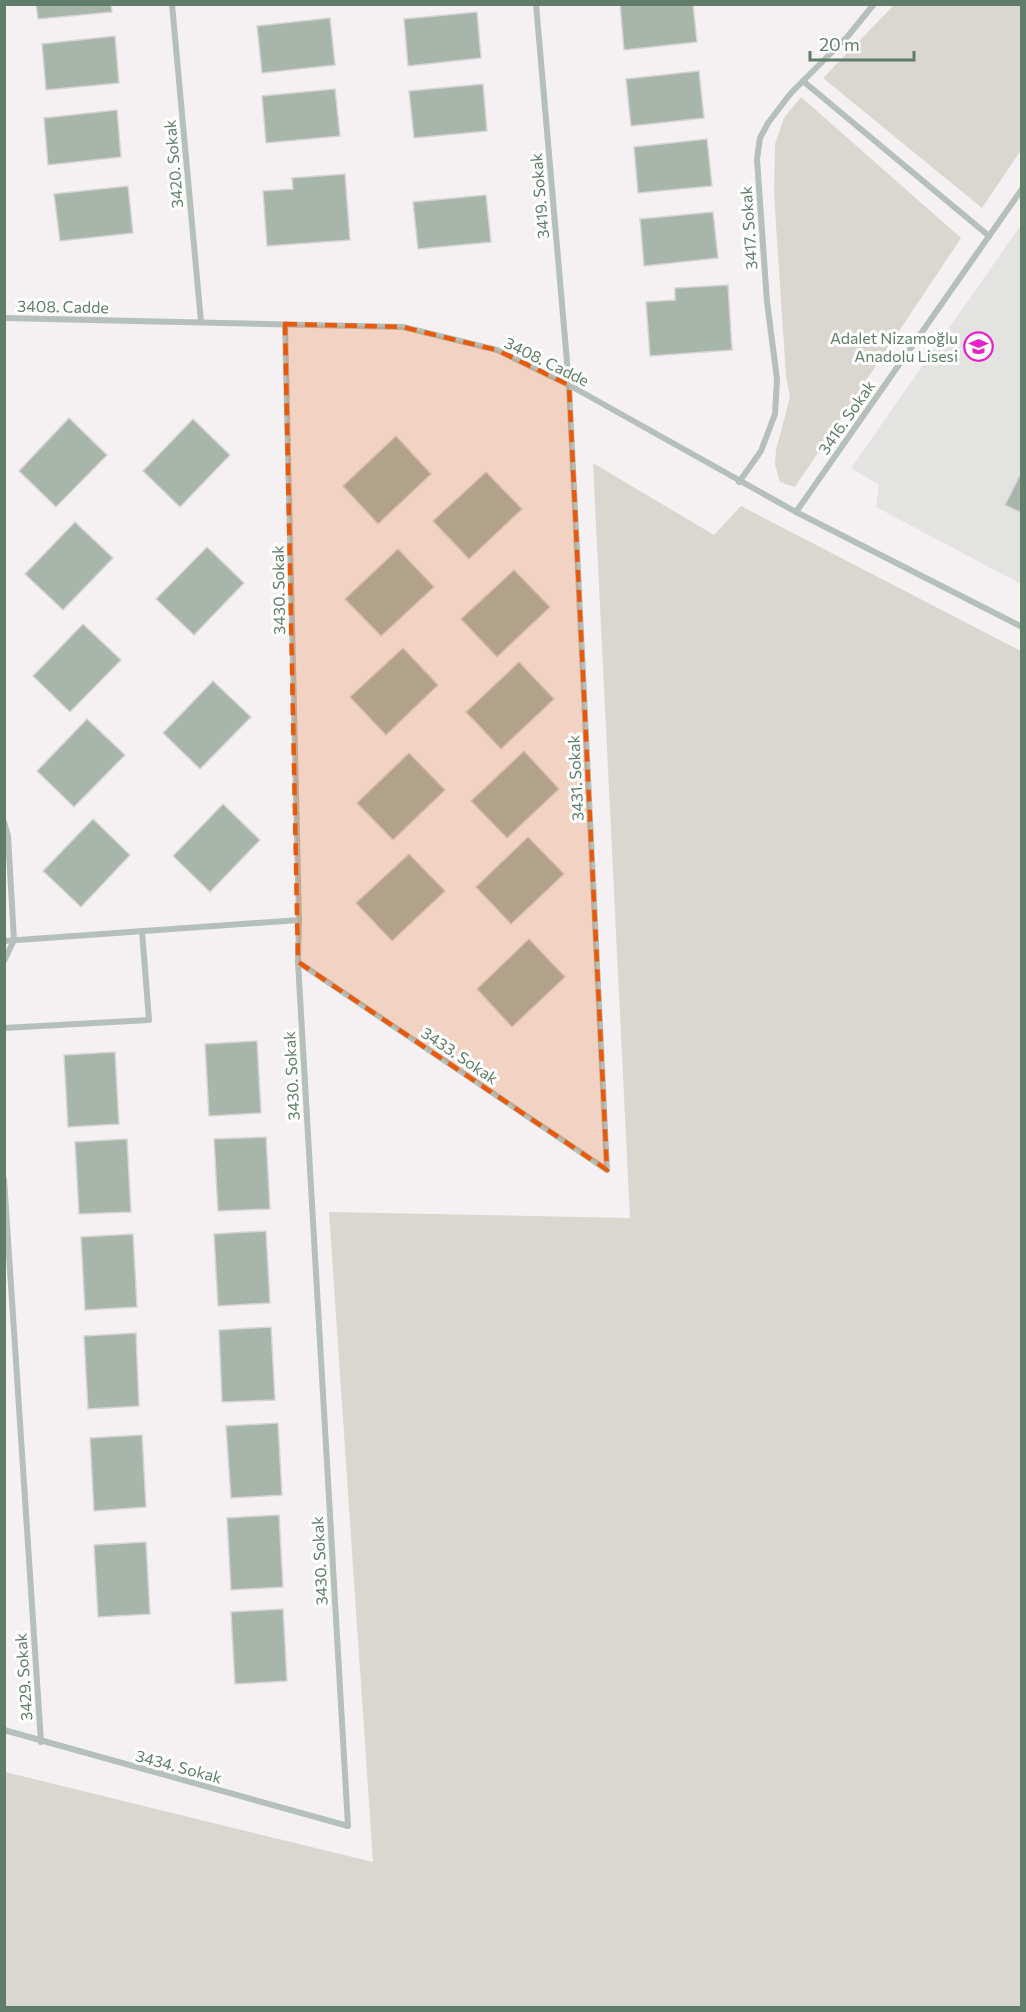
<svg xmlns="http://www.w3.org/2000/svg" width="1026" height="2012" font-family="Commissioner,sans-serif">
  <rect width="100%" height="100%" fill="#f5f1f2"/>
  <polygon fill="#e3e3e1" points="1021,225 1021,584 876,507 879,485 851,468"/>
  <g fill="#dad6d0">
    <polygon points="894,5 1021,5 1021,150 982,208 823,78"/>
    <polygon points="801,97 961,238 795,487 780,482 775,465 776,450 790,397 786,376 774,194 775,144 784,118"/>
    <polygon points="593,463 714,535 741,506 1021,651 1021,2007 5,2007 5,1772 373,1862 329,1212 630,1218"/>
  </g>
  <g fill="#a7b5ab" stroke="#d6d4d4" stroke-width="1.5">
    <polygon points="36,4 111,4 112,12 38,19"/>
    <polygon points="620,4 693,4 697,42 624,50"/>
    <polygon points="477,12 481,58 408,66 404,19"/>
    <polygon points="330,18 335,65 262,73 257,26"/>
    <polygon points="115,36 119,83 46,90 42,44"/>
    <polygon points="699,71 704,118 631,126 626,79"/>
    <polygon points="483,84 487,131 414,138 409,91"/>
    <polygon points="335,89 340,136 266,143 262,96"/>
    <polygon points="117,110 121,157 48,165 44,118"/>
    <polygon points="707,139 712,186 638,193 634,147"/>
    <polygon points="345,174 350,240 267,246 263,191 293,189 292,178"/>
    <polygon points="128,186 133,233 60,241 54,194"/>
    <polygon points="486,195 491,242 418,249 413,202"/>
    <polygon points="713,212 718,258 644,266 640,219"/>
    <polygon points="728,285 732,350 650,356 646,302 675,300 675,288"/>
    <polygon points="69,418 107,455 56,507 19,471"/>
    <polygon points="193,419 230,455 180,507 143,471"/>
    <polygon points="396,436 431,474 378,524 343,486"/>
    <polygon points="1022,471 1022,513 1005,505"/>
    <polygon points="486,472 522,509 469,559 433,521"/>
    <polygon points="75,522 113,558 63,610 25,574"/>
    <polygon points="207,547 244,583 194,635 156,599"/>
    <polygon points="398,549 434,587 381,636 345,599"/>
    <polygon points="514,570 550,607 497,657 461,619"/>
    <polygon points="83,624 121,660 70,712 33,676"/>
    <polygon points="403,648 438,685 386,735 350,697"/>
    <polygon points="519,662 554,699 501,749 466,712"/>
    <polygon points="213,681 251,717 200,769 163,733"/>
    <polygon points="87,719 125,755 74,807 37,771"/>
    <polygon points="524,751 559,789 507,838 471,801"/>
    <polygon points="409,753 445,790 393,840 357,803"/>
    <polygon points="223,804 260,840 210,892 173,856"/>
    <polygon points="93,819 130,855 81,907 43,871"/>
    <polygon points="528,837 564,874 511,924 476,887"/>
    <polygon points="409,854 445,891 392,941 356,903"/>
    <polygon points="529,939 565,977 512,1027 477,989"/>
    <polygon points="257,1041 261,1113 209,1116 205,1044"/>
    <polygon points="115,1052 119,1124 68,1127 64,1055"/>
    <polygon points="266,1137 270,1209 218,1211 214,1139"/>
    <polygon points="127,1139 131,1212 79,1214 75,1142"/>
    <polygon points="266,1231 270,1303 218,1306 214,1234"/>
    <polygon points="133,1234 137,1307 85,1310 81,1237"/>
    <polygon points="271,1327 275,1400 222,1402 219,1330"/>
    <polygon points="136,1333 139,1406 88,1409 84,1336"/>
    <polygon points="278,1423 282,1495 231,1498 226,1426"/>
    <polygon points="142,1435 146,1507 94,1511 90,1438"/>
    <polygon points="279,1515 283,1587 231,1590 227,1518"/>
    <polygon points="146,1542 150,1614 98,1617 94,1545"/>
    <polygon points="283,1609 287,1681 235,1684 231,1612"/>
  </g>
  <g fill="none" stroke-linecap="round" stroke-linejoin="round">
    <g stroke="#b6c0ba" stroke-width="6">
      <polyline points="172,4 201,322"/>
      <polyline points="536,4 569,385 607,1170"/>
      <polyline points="803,81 989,236"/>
      <polyline points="4,318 403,327 497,350 569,385 796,512 1022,627"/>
      <polyline points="739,482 761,451 775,414 777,379 767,302 757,159 760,138 768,123 791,93 848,36 874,4"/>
      <polyline points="796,512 1022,189"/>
      <polyline points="4,822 8,836 14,940 4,961"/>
      <polyline points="4,941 299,920"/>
      <polyline points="298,962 607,1170"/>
      <polyline points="4,1028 149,1020 142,931"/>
      <polyline points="4,1179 41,1742"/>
      <polyline points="4,1730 348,1826 298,962 299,920 285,324"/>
    </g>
  </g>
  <path fill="#e8590c" fill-opacity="0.2" stroke="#e8590c" stroke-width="4.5" stroke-dasharray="12 8" stroke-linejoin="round" d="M 285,324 L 403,327 L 497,350 L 569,385 L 607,1170 L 298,962 Z"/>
  <defs>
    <symbol id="school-ring" viewBox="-11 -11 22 22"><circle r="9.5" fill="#fff" stroke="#e720cb" stroke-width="1.5"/><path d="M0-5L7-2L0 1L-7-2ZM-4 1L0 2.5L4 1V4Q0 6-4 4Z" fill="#e720cb"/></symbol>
  </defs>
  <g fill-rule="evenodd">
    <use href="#school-ring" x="962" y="330" width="33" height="33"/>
  </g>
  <g text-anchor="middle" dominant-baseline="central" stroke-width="6" stroke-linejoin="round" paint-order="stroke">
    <g font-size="16" fill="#5f7d6a" stroke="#fff">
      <text transform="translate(173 164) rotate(-95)">3420. Sokak</text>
      <text transform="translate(539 196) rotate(-95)">3419. Sokak</text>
      <text transform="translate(748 228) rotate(-94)">3417. Sokak</text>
      <text transform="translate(63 306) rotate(1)">3408. Cadde</text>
      <text transform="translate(547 361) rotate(26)">3408. Cadde</text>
      <text transform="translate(846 417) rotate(-55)">3416. Sokak</text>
      <text transform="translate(278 590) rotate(-91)">3430. Sokak</text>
      <text transform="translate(575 778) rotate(-93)">3431. Sokak</text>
      <text transform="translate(460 1055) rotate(34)">3433. Sokak</text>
      <text transform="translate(291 1076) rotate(-93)">3430. Sokak</text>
      <text transform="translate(319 1561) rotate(-93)">3430. Sokak</text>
      <text transform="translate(23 1677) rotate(-94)">3429. Sokak</text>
      <text transform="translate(179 1766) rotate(15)">3434. Sokak</text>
    </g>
    <g font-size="16" fill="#5f7d6a" stroke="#fff" text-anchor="end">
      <text x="958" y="337">Adalet Nizamoğlu<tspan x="958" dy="18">Anadolu Lisesi</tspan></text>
    </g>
  </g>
  <rect width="1026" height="2012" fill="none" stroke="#5f7d6a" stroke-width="12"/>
  <path d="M810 51v9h104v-9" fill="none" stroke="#5f7d6a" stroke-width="3"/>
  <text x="819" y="51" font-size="18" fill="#5f7d6a" stroke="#ffffff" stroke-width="4.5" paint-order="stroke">20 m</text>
</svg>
